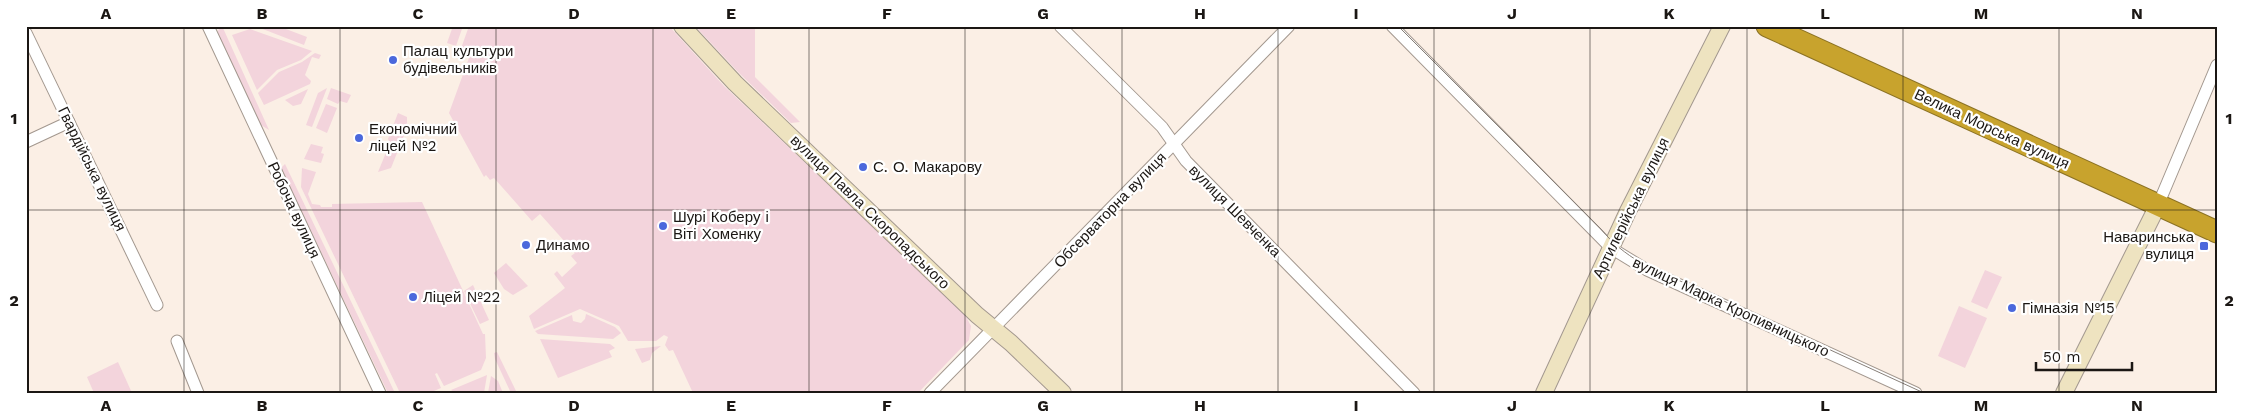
<svg xmlns="http://www.w3.org/2000/svg" width="2243" height="419" font-family="'Work Sans',sans-serif">
  <rect width="100%" height="100%" fill="#fbefe5"/>
  <g fill="#f3d4dc">
    <polygon points="255,26 278,26 307,37 304,45"/>
    <polygon points="453,26 463,26 456,46 447,43"/>
    <polygon points="469,26 669,26 724,86 964,313 971,326 969,340 918,393 693,393 673,350 669,351 665,345 668,337 664,335 656,341 628,341 619,326 580,309 534,329 529,316 565,288 554,274 557,271 562,277 577,263 571,256 575,253 540,214 532,221 494,178 490,180 486,175 484,177 449,113 469,58 459,54"/>
    <polygon points="695,26 755,26 755,77 800,122 791,123 739,73"/>
    <polygon points="223,28 269,130 261,125 217,33 219,29"/>
    <polygon points="250,29 312,51 301,60 277,70 257,90 232,35"/>
    <polygon points="315,53 321,55 319,59 312,57 305,75 311,81 310,84 264,105 258,93 279,72 302,62"/>
    <polygon points="327,88 312,127 306,125 318,93"/>
    <polygon points="331,88 351,95 347,103 340,101 338,104 327,99"/>
    <polygon points="308,89 301,104 293,106 285,100"/>
    <polygon points="326,104 337,108 327,133 316,128"/>
    <polygon points="398,113 407,117 407,128 391,168 378,172 390,143 388,139"/>
    <polygon points="311,144 323,147 321,153 324,154 321,163 304,159"/>
    <polygon points="285,164 395,393 388,393 281,168"/>
    <polygon points="302,168 316,172 308,194 312,204 320,205 321,207 332,207 332,204 422,202 483,334 485,334 486,358 481,370 444,386 437,373 435,374 441,388 429,393 400,393 301,187"/>
    <polygon points="506,263 528,286 513,295 504,289 494,273"/>
    <polygon points="1985,270 2002,277 1987,309 1971,302"/>
    <polygon points="473,285 489,320 480,324 464,291"/>
    <polygon points="1959,306 1987,318 1965,368 1938,356"/>
    <polygon points="586,314 615,327 621,333 613,339 538,334 535,331 572,315 573,321 581,323 585,319"/>
    <polygon points="540,339 610,344 615,348 609,351 612,357 558,378"/>
    <polygon points="661,346 652,353 650,360 642,363 635,349"/>
    <polygon points="497,352 517,393 511,393 495,359 494,353"/>
    <polygon points="118,362 132,393 94,393 87,377"/>
    <polygon points="487,375 484,393 456,393 451,390"/>
    <polygon points="491,376 498,381 503,393 488,393"/>
  </g>
  <g fill="none" stroke-linecap="round" stroke-linejoin="round">
    <defs>
      <g id="street">
        <polyline points="208,26 380,393"/>
        <polyline points="1060,26 1162,127 1186,161 1414,393"/>
        <polyline points="1392,26 1611,248 1647,270 1916,393"/>
        <polyline points="26,33 157,305"/>
        <polyline points="26,142 69,122"/>
        <polyline points="2158,205 2217,65"/>
        <polyline points="177,341 198,393"/>
        <polyline points="930,393 1289,26"/>
      </g>
      <g id="secondary">
        <polyline points="682,26 735,83 977,315 1011,343 1063,393"/>
        <polyline points="1544,393 1628,211 1722,26"/>
        <polyline points="2064,393 2158,205"/>
      </g>
      <polyline id="highway" points="1767,26 2217,232"/>
    </defs>
    <use href="#street" stroke="#a3988f" stroke-width="13"/>
    <use href="#secondary" stroke="#a3988f" stroke-width="18"/>
    <use href="#highway" stroke="#8b7224" stroke-width="23"/>
    <use href="#street" stroke="#fff" stroke-width="11"/>
    <use href="#secondary" stroke="#eee3c0" stroke-width="16"/>
    <use href="#highway" stroke="#c8a32d" stroke-width="21"/>
    <path stroke="#888079" stroke-width="1" d="M 1398,26 L 1601,229 C 1613,244 1625,253 1641,263 L 1924,393"/>
  </g>
  <path fill="none" stroke="#1b1714" stroke-width="1" stroke-opacity="0.55" d="M 184,26 L 184,393M 340,26 L 340,393M 496,26 L 496,393M 653,26 L 653,393M 809,26 L 809,393M 965,26 L 965,393M 1122,26 L 1122,393M 1278,26 L 1278,393M 1434,26 L 1434,393M 1590,26 L 1590,393M 1747,26 L 1747,393M 1903,26 L 1903,393M 2059,26 L 2059,393M 26,210 L 2217,210"/>
  <g fill="#4b68dc" stroke="#fff" stroke-width="2">
    <circle cx="393" cy="60" r="5"/>
    <circle cx="359" cy="138" r="5"/>
    <circle cx="863" cy="167" r="5"/>
    <circle cx="663" cy="226" r="5"/>
    <circle cx="526" cy="245" r="5"/>
    <rect x="2199" y="241" width="10" height="10" rx="2.5"/>
    <circle cx="413" cy="297" r="5"/>
    <circle cx="2012" cy="308" r="5"/>
  </g>
  <g text-anchor="middle" dominant-baseline="central" stroke-width="4.5" stroke-linejoin="round" paint-order="stroke">
    <g font-size="15" fill="#1b1714" stroke="#fff" text-anchor="start">
      <text x="403" y="51">Палац культури<tspan x="403" dy="17">будівельників</tspan></text>
      <text x="369" y="129">Економічний<tspan x="369" dy="17">ліцей №2</tspan></text>
      <text x="873" y="167">С. О. Макарову</text>
      <text x="673" y="217">Шурі Коберу і<tspan x="673" dy="17">Віті Хоменку</tspan></text>
      <text x="2194" y="237" text-anchor="end">Наваринська<tspan x="2194" dy="17">вулиця</tspan></text>
      <text x="536" y="245">Динамо</text>
      <text x="423" y="297">Ліцей №22</text>
      <text x="2022" y="308">Гімназія №15</text>
    </g>
    <g font-size="15" fill="#1b1714" stroke="#fff">
      <text transform="translate(1992 129) rotate(25)">Велика Морська вулиця</text>
      <text transform="translate(92 169) rotate(64)">Гвардійська вулиця</text>
      <text transform="translate(1631 208) rotate(-64)">Артилерійська вулиця</text>
      <text transform="translate(294 210) rotate(65)">Робоча вулиця</text>
      <text transform="translate(1110 210) rotate(-46)">Обсерваторна вулиця</text>
      <text transform="translate(1235 211) rotate(45)">вулиця Шевченка</text>
      <text transform="translate(870 212) rotate(44)">вулиця Павла Скоропадського</text>
      <text transform="translate(1731 307) rotate(25)">вулиця Марка Кропивницького</text>
    </g>
  </g>
  <rect width="2243" height="419" fill="none" stroke="#ffffff" stroke-width="55"/>
  <path d="M2036 362v8h96v-8" fill="none" stroke="#1b1714" stroke-width="2.5"/>
  <text x="2043" y="362" font-size="15" fill="#1b1714" stroke="#ffffff" stroke-width="4" paint-order="stroke">50 m</text>
  <rect x="28" y="28" width="2188" height="364" fill="none" stroke="#1b1714" stroke-width="2"/>
  <g font-size="16" text-anchor="middle" font-weight="bold" fill="#1b1714">
    <text x="106" y="19">A</text>
    <text x="262" y="19">B</text>
    <text x="418" y="19">C</text>
    <text x="574" y="19">D</text>
    <text x="731" y="19">E</text>
    <text x="887" y="19">F</text>
    <text x="1043" y="19">G</text>
    <text x="1200" y="19">H</text>
    <text x="1356" y="19">I</text>
    <text x="1512" y="19">J</text>
    <text x="1669" y="19">K</text>
    <text x="1825" y="19">L</text>
    <text x="1981" y="19">M</text>
    <text x="2137" y="19">N</text>
    <text x="14" y="124">1</text>
    <text x="2229" y="124">1</text>
    <text x="14" y="306">2</text>
    <text x="2229" y="306">2</text>
    <text x="106" y="411">A</text>
    <text x="262" y="411">B</text>
    <text x="418" y="411">C</text>
    <text x="574" y="411">D</text>
    <text x="731" y="411">E</text>
    <text x="887" y="411">F</text>
    <text x="1043" y="411">G</text>
    <text x="1200" y="411">H</text>
    <text x="1356" y="411">I</text>
    <text x="1512" y="411">J</text>
    <text x="1669" y="411">K</text>
    <text x="1825" y="411">L</text>
    <text x="1981" y="411">M</text>
    <text x="2137" y="411">N</text>
  </g>
</svg>
